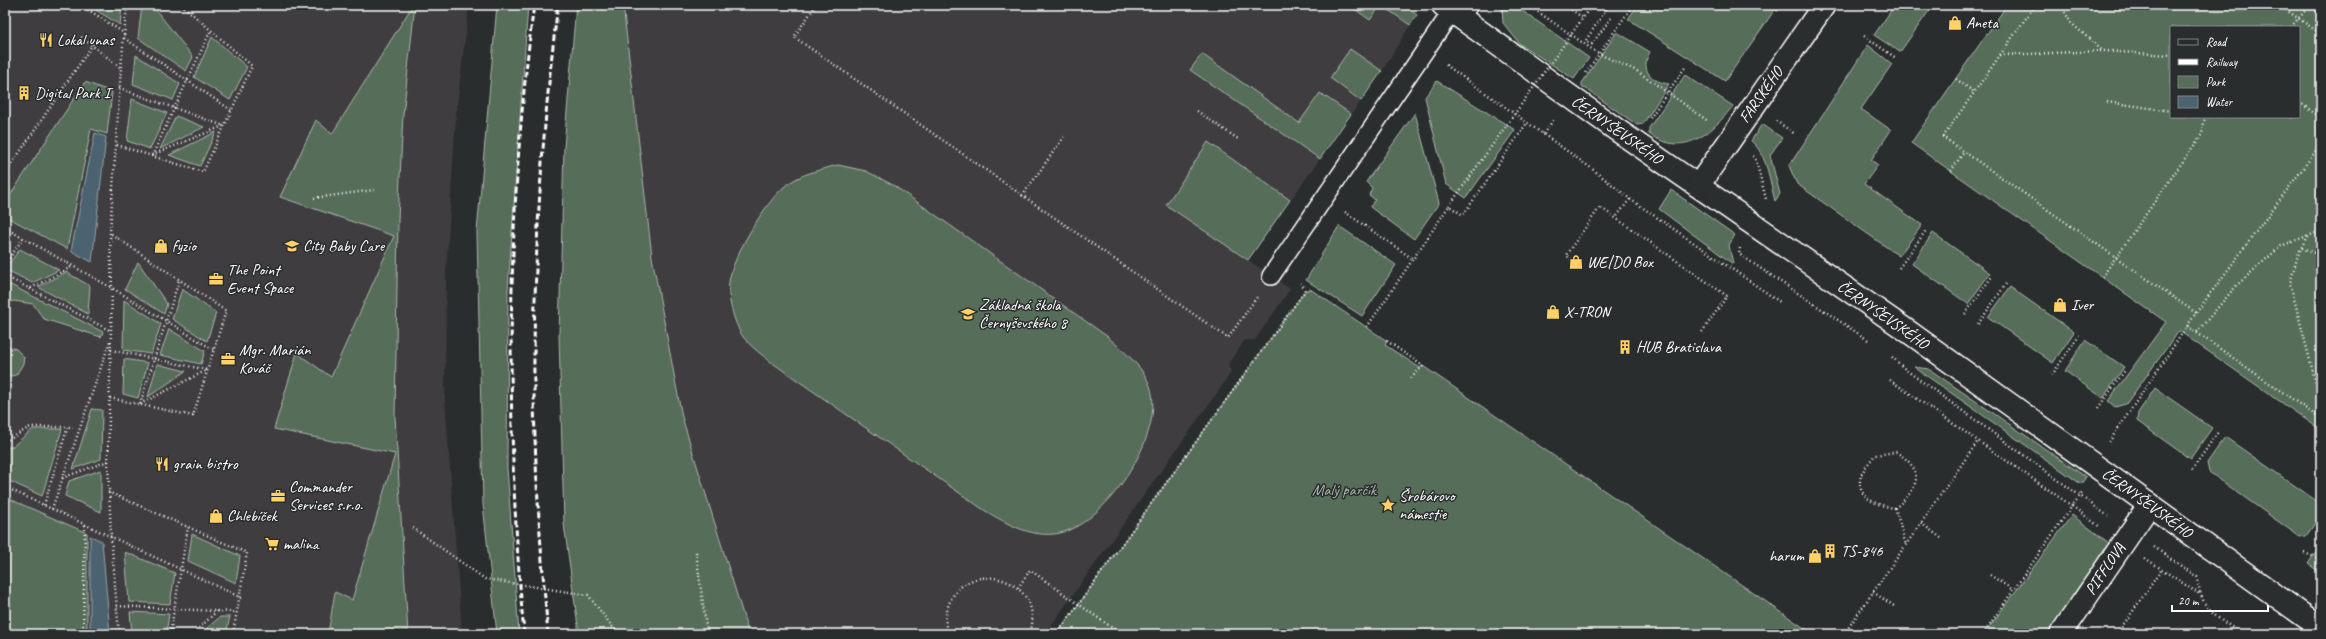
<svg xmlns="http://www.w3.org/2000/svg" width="2326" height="639" font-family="Caveat,sans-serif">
  <rect width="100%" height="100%" fill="#2a2d2e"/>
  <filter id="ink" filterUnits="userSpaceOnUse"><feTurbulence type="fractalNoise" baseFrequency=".025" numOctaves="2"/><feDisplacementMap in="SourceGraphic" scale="8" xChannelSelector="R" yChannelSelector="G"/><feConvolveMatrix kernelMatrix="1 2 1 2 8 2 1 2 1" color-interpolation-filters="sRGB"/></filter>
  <g filter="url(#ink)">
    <g fill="#403d40">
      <polygon points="5,5 469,5 456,114 446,272 445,400 462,634 5,634"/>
      <polygon points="623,5 1381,5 1410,25 1382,71 1248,260 1290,289 1255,340 1245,340 1228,364 1231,373 1045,634 749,634 682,417 652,257"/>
    </g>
    <g fill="#566d5a" stroke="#aab6ac" fill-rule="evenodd">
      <polygon points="91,5 122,5 120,25 91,7"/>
      <polygon points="142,5 152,5 193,57 186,71 138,38"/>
      <polygon points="413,5 415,5 403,115 398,219 395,417 408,634 328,634 335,592 352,600 395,454 274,429 297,353 331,377 394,236 280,197 316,120 332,134"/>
      <polygon points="497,5 528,5 508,290 507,467 519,634 497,634 483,504 477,232"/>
      <polygon points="576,5 623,5 652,257 682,417 749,634 579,634 564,524 559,335 564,147"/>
      <polygon points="1349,5 1404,5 1417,15 1410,25 1381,5 1370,20"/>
      <polygon points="1502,5 1514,5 1589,58 1574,79 1520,44 1503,23"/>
      <polygon points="1638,5 1778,5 1725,81 1628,19"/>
      <polygon points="1895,5 1933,5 1900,52 1874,35"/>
      <path d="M 2007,5 L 2321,5 L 2321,430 L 2179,331 L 2126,404 L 2115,407 L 2108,401 L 2166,322 L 1911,143 ZM 2171,27 L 2299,27 L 2299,117 L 2171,117 Z"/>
      <path d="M 1617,32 L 1650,52 C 1639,70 1652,82 1669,84 L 1643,124 L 1637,125 L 1582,86 L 1582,83 Z"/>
      <polygon points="212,37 247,67 230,100 194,77"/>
      <polygon points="1868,45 1892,64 1861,109 1891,130 1871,160 1878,165 1864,184 1922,225 1899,256 1797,184 1789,166"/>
      <polygon points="1350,49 1382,71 1361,101 1330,78"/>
      <polygon points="1202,54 1299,123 1320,93 1351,114 1320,159 1190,70"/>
      <polygon points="136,55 180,84 173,100 133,84"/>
      <path d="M 1685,75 L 1733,106 C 1711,134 1684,158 1649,134 L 1649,128 Z"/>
      <polygon points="1437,81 1515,130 1466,198 1446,184 1425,97"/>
      <polygon points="85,82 112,92 107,134 91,129 67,249 5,216 5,203"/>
      <polygon points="132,99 167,113 150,149 127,141"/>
      <polygon points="1415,113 1439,203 1414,239 1370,207 1375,200 1369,195 1372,188 1366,182"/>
      <polygon points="176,116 204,127 160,149"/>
      <path d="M 1762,124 L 1782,138 L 1770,155 L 1780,194 L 1775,201 C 1770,183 1767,153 1751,141 Z"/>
      <polygon points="216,132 200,166 169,155"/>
      <polygon points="1208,142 1290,200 1248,260 1166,205"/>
      <path d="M 838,165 L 866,171 L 893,185 L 1108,337 C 1122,350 1139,363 1148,381 C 1171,428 1107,523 1060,533 C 1033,539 1007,524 984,510 L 771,362 C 760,353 745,343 739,330 C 733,317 727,296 729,282 C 732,257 765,203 785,186 C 800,174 819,170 838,165 Z"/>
      <polygon points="1671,190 1735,235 1729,245 1733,264 1659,209"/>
      <polygon points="1339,226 1396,265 1362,316 1306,280"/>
      <polygon points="1933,233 1990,273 1968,304 1912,264"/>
      <polygon points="20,249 59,270 32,283 5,269"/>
      <polygon points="138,262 167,304 164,314 125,289"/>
      <polygon points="66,272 90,286 88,314 38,287"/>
      <polygon points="5,282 103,332 101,337 44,319 33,304 14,301 5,303"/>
      <polygon points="2010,287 2074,332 2053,363 1988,317"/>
      <polygon points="182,289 216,313 207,341 172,319"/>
      <polygon points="1310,289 1387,341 1385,345 1420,368 1423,366 1813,634 1057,634 1305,291"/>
      <polygon points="124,300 161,324 151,354 123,350"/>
      <polygon points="169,329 205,351 201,364 160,355"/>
      <polygon points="2085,340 2124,367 2103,398 2065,371"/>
      <polygon points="6,346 16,349 24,357 23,364 16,375 5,377"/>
      <polygon points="124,359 148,363 138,398 123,394"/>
      <polygon points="157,364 186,371 148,397"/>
      <polygon points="1914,367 1929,369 2086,477 2081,484"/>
      <polygon points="2155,388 2212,428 2190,459 2137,421 2138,413"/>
      <polygon points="92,409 102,410 101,459 73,469"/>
      <polygon points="33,429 62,429 42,496 5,479 5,448 13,446"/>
      <polygon points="2225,437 2321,504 2321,515 2306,536 2300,537 2209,472 2207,463"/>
      <polygon points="101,470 101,512 65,496 69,481"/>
      <polygon points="5,497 87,533 87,634 5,634"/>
      <polygon points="2072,515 2109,543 2047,634 1984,634"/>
      <polygon points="192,534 240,556 236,583 188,561"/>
      <polygon points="2321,544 2321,573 2308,564"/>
      <polygon points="125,552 175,573 170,604 129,602"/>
      <polygon points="130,612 169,614 166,634 132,634"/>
      <polygon points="220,617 230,617 226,634 200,634"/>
    </g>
    <g fill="#4b646f" stroke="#93a2a9">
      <polygon points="95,133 106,137 92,262 71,251"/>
      <polygon points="90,536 102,541 110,634 90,634"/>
    </g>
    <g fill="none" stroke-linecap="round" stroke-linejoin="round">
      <defs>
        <g id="service">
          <polyline points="1461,17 1469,5"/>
          <polyline points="1271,276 1452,11"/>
        </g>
        <g id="minor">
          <polyline points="1443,5 1617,130 1909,332 2321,628"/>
          <polyline points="1698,186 1824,5"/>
          <polyline points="2061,634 2150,504"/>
        </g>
      </defs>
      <use href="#service" stroke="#fff" stroke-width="20"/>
      <use href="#minor" stroke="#fff" stroke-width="25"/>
      <g stroke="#fff" stroke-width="2.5" stroke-dasharray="1 3" stroke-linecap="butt">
        <polyline points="81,5 124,33"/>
        <polyline points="816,5 794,37 1228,338 1257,297"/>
        <polyline points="1528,5 1599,54 1637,71 1708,121"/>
        <polyline points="1565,5 1583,18"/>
        <polyline points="1606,5 1606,10 1586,40 1587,42 1592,44 1611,18"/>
        <polyline points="2035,5 1943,137 2196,313"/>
        <polyline points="2061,5 2071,23 2103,51"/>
        <polyline points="2279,5 2321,34"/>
        <polyline points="1777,11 1778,5"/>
        <polyline points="2291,27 2310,5"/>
        <polyline points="1864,36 1896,58"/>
        <polyline points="81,37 121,68 110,233 112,288 108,461 111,536 119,634"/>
        <polyline points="124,38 231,110"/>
        <polyline points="2000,55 2103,51 2171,55"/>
        <polyline points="1446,65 1591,168 1630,199 1780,302"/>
        <polyline points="121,67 127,5"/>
        <polyline points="1586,73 1633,5"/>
        <polyline points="1956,79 1974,92"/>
        <polyline points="119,88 224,126"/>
        <polyline points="2107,102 2171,111"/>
        <polyline points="2299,102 2321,118"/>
        <polyline points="1197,111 1238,139"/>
        <polyline points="1650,118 1686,66"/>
        <polyline points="1776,121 1795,134"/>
        <polyline points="1543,134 1555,118"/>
        <polyline points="117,145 203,172 252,66 182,5"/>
        <polyline points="152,155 223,126"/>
        <polyline points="152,156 211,30"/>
        <polyline points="1753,156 1756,160 1766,199"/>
        <polyline points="1951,171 1964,152"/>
        <polyline points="5,174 93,44"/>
        <polyline points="1022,196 1064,137"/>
        <polyline points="314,198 374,190"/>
        <polyline points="1345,212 1413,259"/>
        <polyline points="1617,216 1630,199"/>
        <polyline points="5,228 112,288 214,350"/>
        <polyline points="2307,236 2321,231"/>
        <polyline points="1740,248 1739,254 1868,340"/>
        <polyline points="2302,248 2317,254 2321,259"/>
        <polyline points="5,265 23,238"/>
        <polyline points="1581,267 1566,255 1600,207 1727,296 1702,332"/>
        <polyline points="1899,268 1927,229"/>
        <polyline points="5,276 111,331"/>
        <polyline points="2102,277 2202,134 2205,117"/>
        <polyline points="31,288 73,266"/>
        <polyline points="1965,314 1993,275"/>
        <polyline points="1978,324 2006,284"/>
        <polyline points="2187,326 2321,419"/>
        <polyline points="1367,327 1449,206 1463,215 1527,123"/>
        <polyline points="2197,332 2237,285 2281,246 2307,236 2298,255 2290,283 2321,403"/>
        <polyline points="1387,341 1423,366 1411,378"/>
        <polyline points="111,350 208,370"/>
        <polyline points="1892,357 1906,370 2108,516"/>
        <polyline points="2052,375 2079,335"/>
        <polyline points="1890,380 1978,441"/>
        <polyline points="110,398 193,416 226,311 110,233"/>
        <polyline points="140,404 179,280"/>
        <polyline points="140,404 207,370"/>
        <polyline points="2098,408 2126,369"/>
        <polyline points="5,442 30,427 73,427"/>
        <polyline points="2109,442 2196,313 2321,144"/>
        <polyline points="2192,470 2218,432"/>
        <polyline points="62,478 108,461"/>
        <polyline points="5,487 244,599"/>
        <polyline points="108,492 247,553 233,634"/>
        <polyline points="44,505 68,426"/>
        <path d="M 1895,508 C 1881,506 1859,500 1860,482 C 1860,472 1869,463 1875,455 L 1896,452 C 1926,470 1919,489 1895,508 L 1906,545"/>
        <polyline points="52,509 110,341"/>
        <polyline points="1921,523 1941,538"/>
        <polyline points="413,528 485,579 588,595 618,634"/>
        <path d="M 2154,547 L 2197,577 C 2202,613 2215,615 2242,634"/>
        <polyline points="696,552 707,634"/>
        <polyline points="2304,553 2321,559"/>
        <polyline points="2145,558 2199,594"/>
        <polyline points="1990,575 2013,590"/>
        <polyline points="1018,588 1030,570 1121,634"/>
        <polyline points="1873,592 1894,606"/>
        <polyline points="117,606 236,612"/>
        <polyline points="1950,631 1955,634"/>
        <polyline points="83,634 85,525"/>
        <polyline points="170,634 188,527"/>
        <polyline points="193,634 217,611"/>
        <path d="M 948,634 C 945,626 945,618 947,610 C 961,554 1047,576 1030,634"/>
        <polyline points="1057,634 1305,291 1303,285 1298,282"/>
        <polyline points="1844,634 1978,441 2072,506 2083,492"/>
        <polyline points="1983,634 2072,506 2100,527"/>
        <polyline points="2117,634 2162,569"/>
      </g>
      <use href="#service" stroke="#2a2d2e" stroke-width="17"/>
      <use href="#minor" stroke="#2a2d2e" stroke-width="22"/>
      <g stroke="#fff" stroke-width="3" stroke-dasharray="6 3" stroke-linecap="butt">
        <path d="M 524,634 C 505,425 506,214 534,5"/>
        <path d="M 548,634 C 540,542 533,448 534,356 C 535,238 543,121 558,5"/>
      </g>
      <polyline stroke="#fff" stroke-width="2.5" stroke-dasharray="1 3" stroke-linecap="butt" points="1449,206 1592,5"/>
    </g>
  </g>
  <defs>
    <symbol id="shop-bare" viewBox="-9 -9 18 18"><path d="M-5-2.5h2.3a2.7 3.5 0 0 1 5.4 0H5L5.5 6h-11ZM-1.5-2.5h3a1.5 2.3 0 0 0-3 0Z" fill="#ffd166" stroke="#2a2d2e" stroke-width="2.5" paint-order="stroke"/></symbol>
    <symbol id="restaurant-bare" viewBox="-9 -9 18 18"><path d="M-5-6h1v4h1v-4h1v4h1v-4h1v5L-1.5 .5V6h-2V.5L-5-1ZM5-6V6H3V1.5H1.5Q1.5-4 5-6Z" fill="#ffd166" stroke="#2a2d2e" stroke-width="2.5" paint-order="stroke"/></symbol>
    <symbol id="building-bare" viewBox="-9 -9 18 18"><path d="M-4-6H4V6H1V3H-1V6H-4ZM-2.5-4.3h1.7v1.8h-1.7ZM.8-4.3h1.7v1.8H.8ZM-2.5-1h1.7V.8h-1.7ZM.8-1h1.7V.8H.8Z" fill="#ffd166" stroke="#2a2d2e" stroke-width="2.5" paint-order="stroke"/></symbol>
    <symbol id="school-bare" viewBox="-9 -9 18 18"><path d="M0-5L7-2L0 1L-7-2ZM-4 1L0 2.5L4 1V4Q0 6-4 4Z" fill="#ffd166" stroke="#2a2d2e" stroke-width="2.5" paint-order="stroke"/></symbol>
    <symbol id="office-bare" viewBox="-9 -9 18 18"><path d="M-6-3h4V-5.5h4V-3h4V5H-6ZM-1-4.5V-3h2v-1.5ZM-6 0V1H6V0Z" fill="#ffd166" stroke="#2a2d2e" stroke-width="2.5" paint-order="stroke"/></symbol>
    <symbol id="sight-bare" viewBox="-9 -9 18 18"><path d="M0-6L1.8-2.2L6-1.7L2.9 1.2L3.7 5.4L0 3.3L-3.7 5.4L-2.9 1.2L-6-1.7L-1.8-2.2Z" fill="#ffd166" stroke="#2a2d2e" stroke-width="2.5" paint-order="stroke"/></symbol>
    <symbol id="supermarket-bare" viewBox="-9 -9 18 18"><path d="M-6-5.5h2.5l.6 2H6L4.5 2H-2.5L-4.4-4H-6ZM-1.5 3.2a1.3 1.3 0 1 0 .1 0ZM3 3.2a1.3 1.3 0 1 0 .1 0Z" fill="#ffd166" stroke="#2a2d2e" stroke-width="2.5" paint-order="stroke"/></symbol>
  </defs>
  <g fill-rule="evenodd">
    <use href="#shop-bare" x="1945" y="13" width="20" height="20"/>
    <use href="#restaurant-bare" x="36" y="30" width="20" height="20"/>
    <use href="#building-bare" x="14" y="83" width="20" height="20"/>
    <use href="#shop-bare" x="151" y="236" width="20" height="20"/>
    <use href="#school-bare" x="282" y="236" width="20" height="20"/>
    <use href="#shop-bare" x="1566" y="252" width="20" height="20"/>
    <use href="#office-bare" x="206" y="269" width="20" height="20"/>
    <use href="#shop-bare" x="2050" y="295" width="20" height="20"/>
    <use href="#shop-bare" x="1543" y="302" width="20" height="20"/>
    <use href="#school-bare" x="958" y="304" width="20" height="20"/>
    <use href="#building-bare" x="1615" y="337" width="20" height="20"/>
    <use href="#office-bare" x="218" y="349" width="20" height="20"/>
    <use href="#restaurant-bare" x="152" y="454" width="20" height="20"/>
    <use href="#office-bare" x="268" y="486" width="20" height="20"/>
    <use href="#sight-bare" x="1378" y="495" width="20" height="20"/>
    <use href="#shop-bare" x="206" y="506" width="20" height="20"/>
    <use href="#supermarket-bare" x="262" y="534" width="20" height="20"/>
    <use href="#building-bare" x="1820" y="541" width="20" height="20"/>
    <use href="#shop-bare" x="1805" y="546" width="20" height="20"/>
  </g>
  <g text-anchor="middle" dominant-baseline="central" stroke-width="3" stroke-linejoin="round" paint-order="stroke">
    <g font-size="16" fill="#fff" stroke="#2a2d2e" text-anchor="start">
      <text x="1966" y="23">Aneta</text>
      <text x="57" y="40">Lokal unas</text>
      <text x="35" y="93">Digital Park I</text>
      <text x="172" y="246">fyzio</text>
      <text x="303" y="246">City Baby Care</text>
      <text x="1587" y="262">WE|DO Box</text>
      <text x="227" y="270">The Point<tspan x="227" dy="18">Event Space</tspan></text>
      <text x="979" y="305">Základná škola<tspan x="979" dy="18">Černyševského 8</tspan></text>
      <text x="2071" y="305">Iver</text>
      <text x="1564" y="312">X-TRON</text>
      <text x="1636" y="347">HUB Bratislava</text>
      <text x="239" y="350">Mgr. Marián<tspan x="239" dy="18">Kováč</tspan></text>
      <text x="173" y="464">grain bistro</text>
      <text x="289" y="487">Commander<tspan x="289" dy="18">Services s.r.o.</tspan></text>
      <text x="1399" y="496">Šrobárovo<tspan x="1399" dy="18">námestie</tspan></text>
      <text x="227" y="516">Chlebíček</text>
      <text x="283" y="544">malina</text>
      <text x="1841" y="551">TS-846</text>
      <text x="1804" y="556" text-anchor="end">harum</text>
    </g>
    <g font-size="16" fill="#fff" stroke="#2a2d2e">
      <text transform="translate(1761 95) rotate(-55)">FARSKÉHO</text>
      <text transform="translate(1617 130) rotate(35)">ČERNYŠEVSKÉHO</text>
      <text transform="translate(1883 315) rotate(35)">ČERNYŠEVSKÉHO</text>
      <text transform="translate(2147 503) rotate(36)">ČERNYŠEVSKÉHO</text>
      <text transform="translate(2105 569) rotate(-56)">PIFFLOVA</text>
    </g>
    <g font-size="16" fill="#aab6ac" stroke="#2a2d2e">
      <text x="1344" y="490">Malý parčík</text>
    </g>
  </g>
  <rect width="2326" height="639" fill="none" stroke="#2a2d2e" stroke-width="20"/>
  <rect x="10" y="10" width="2306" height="619" fill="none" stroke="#fff" stroke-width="1.5" filter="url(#ink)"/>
  <rect x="2170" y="26" width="130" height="92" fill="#2a2d2e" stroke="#7f8182"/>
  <rect x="2178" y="39" width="20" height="6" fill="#2a2d2e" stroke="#7f8182"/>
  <text x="2206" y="46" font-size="12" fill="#ffffff">Road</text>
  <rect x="2178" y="59" width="20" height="6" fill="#ffffff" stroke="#7f8182"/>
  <text x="2206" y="66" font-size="12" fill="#ffffff">Railway</text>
  <rect x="2178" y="76" width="20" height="12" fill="#566d5a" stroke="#7f8182"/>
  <text x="2206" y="86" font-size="12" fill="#ffffff">Park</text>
  <rect x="2178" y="96" width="20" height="12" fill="#4b646f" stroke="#7f8182"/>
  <text x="2206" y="106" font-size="12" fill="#ffffff">Water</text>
  <path d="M2172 605v6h96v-6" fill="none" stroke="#ffffff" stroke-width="2"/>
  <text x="2178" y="605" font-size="12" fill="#ffffff" stroke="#2a2d2e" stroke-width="3" paint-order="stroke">20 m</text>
</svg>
